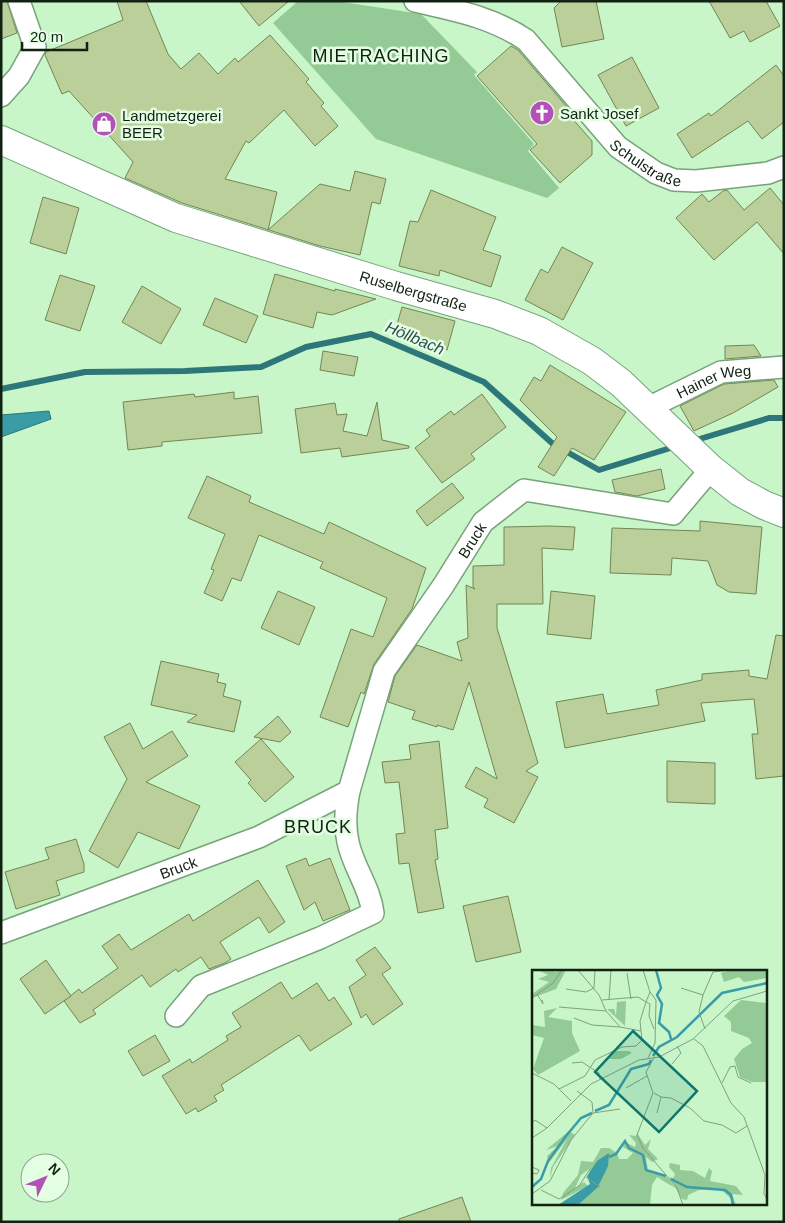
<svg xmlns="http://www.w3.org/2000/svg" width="785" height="1223" font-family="Helvetica,sans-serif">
  <rect width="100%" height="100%" fill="#c8f6c9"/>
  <polygon fill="#94ca96" points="298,1 336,1 421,14 477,72 474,75 534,144 528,151 559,188 547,198 376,139 273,23"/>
  <polygon fill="#399ca7" stroke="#2d777a" points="49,411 51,419 1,437 1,415"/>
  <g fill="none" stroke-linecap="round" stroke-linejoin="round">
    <g stroke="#2d777a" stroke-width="6">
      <polyline points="1,389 85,372 185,371 261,367 306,347 371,334 484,382 553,444 599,470 677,446"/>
      <polyline points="693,441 769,418 784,418"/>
    </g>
  </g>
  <g fill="#bacf99" stroke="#738653">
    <polygon points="1,1 7,1 17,33 1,39"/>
    <polygon points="117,1 146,1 168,54 181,69 199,53 218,74 235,58 238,62 270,35 309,79 306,82 324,103 321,106 338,126 315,146 284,110 249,143 246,141 225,179 277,192 268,230 320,184 350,191 355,171 386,179 380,204 372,202 360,255 320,246 182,203 125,178 133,162 69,91 62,94 45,55 46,52 123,20"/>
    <polygon points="239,1 289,1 259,26"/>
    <polygon points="561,1 596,1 604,39 562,47 554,8"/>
    <polygon points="709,1 766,1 780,26 750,42 744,31 730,38"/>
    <polygon points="511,46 518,50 573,114 571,117 592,141 592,155 560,183 530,150 537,144 477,76"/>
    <polygon points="632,57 659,108 626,126 598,75"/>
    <polygon points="776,65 784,76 784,122 762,139 748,121 692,158 677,134 709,113 711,116"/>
    <polygon points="770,188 784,205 784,254 757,222 714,260 676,218 702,194 709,202 723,191 727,190 744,210"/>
    <polygon points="431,190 496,217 483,250 501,256 491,287 440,270 439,276 399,266 410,221 418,222"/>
    <polygon points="43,197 79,208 66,254 30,243"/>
    <polygon points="562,247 593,263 563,320 525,300 541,269 548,273"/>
    <polygon points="275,274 335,291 335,289 376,299 332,315 317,312 313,328 263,314"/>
    <polygon points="60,275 95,286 80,331 45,320"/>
    <polygon points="142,286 181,309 161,344 122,322"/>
    <polygon points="215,298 258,316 246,343 203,325"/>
    <polygon points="402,307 455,321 447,350 394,335"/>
    <polygon points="754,345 761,356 725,359 725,346"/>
    <polygon points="323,351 358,357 354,376 320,370"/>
    <polygon points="550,365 626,412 594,460 572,448 554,476 538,467 557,437 520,400 534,377 541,381"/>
    <polygon points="774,380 778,387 733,413 694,431 680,406 724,384"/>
    <polygon points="234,392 234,399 258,396 262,433 162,442 162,446 128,450 123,402 194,394 195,397"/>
    <polygon points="482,394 506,427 471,454 475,459 442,483 415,448 430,436 426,430 451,411 454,415"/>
    <polygon points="377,402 382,440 409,446 409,448 342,457 340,448 301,453 295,409 335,403 337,415 347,414 343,431 367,436"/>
    <polygon points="661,469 665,489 637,496 615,492 612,480"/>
    <polygon points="207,476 251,496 249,502 324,534 329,522 426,568 412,609 374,664 364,694 361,692 348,727 320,717 351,629 373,637 387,598 320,568 323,562 259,535 241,581 232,578 222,601 204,593 214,570 211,569 225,534 188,518"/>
    <polygon points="452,483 464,498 427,526 416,511"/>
    <polygon points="700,521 762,527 756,594 729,592 717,585 708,561 672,558 671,575 610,573 612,528 700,531"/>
    <polygon points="550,526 575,527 573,550 542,548 543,604 497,604 497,628 538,763 526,771 538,777 514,823 484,807 488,799 465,787 476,767 497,779 469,682 453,730 437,725 437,727 412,719 415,711 388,702 395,676 417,645 462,661 457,642 468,638 466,585 475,589 473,587 473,566 504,565 504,527"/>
    <polygon points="278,591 315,607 299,645 261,628"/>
    <polygon points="551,591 595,596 591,639 547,634"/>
    <polygon points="776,635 784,636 784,776 756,779 752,734 758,734 754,699 701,703 705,721 565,748 556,702 603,694 607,714 659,705 656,690 702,680 702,674 749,670 749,676 767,679"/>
    <polygon points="161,661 219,674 217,682 226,684 223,696 241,701 234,732 187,722 197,715 151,705"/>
    <polygon points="278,716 291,732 280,742 254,737"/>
    <polygon points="130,723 143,749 172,731 188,756 146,782 200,806 179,849 138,832 118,868 89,851 127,779 104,737"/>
    <polygon points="261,739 294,777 265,802 248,783 251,780 235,762"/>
    <polygon points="439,741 448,828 435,830 438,859 435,860 444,908 418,913 409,863 399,864 396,834 405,833 399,782 385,783 382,762 411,759 409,745"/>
    <polygon points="667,761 715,763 715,804 667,802"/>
    <polygon points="76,839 84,864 84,872 56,881 60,895 16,909 5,872 49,859 45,848"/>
    <polygon points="306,858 309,866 330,858 350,910 323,921 315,902 304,910 286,866"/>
    <polygon points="258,880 285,922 269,933 259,917 220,942 231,959 225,963 209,969 201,957 178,972 176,969 150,987 142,975 93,1010 96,1014 80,1023 64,1001 79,989 82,993 118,968 102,946 119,934 131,950 189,914 193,921"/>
    <polygon points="508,896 521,952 476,962 463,906"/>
    <polygon points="375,947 391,968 382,974 403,1004 373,1025 366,1014 361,1018 349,987 366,975 356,960"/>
    <polygon points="46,960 71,996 45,1014 20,979"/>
    <polygon points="281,982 292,999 317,983 329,1001 334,997 352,1024 310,1051 299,1035 221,1085 224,1090 214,1096 217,1101 198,1112 196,1108 186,1114 162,1076 190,1059 192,1063 228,1040 226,1036 241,1027 232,1013"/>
    <polygon points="155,1035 170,1061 143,1076 128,1051"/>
    <polygon points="462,1197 471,1222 399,1222 399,1219"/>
  </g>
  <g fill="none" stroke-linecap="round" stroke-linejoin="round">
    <defs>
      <g id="street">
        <path id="s1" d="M 415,1 C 454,10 492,17 526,40 L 618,147 L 656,173 L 674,180 L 696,181 L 768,173 L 784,167"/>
        <polyline points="1,96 19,76 35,47 19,1"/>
        <path id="s2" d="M 648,408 L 721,372 L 784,367"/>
        <path id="s3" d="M 1,933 L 259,837 L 349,791 L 384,671 L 443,586 L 483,522 L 524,490 L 673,514 L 711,469"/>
        <path d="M 176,1016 L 201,986 L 320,938 L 373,913 C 370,887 353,867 348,842 C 344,824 346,808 349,791"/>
      </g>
      <g id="secondary">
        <path id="s4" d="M 1,140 L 176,218 L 396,286 L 495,314 L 539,331 L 592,361 L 621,383 L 711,469 L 740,492 L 764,505 L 784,513"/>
      </g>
    </defs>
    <use href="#street" stroke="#78a37a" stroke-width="24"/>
    <use href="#secondary" stroke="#78a37a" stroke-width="30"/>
    <use href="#street" stroke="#fff" stroke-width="21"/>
    <use href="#secondary" stroke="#fff" stroke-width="28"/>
  </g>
  <defs>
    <symbol id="church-disc" viewBox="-11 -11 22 22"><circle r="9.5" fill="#b351b8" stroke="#e3fee3"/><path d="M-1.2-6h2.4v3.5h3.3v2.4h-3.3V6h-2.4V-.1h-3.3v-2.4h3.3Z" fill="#fff"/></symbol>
    <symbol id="shop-disc" viewBox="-11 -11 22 22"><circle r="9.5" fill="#b351b8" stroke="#e3fee3"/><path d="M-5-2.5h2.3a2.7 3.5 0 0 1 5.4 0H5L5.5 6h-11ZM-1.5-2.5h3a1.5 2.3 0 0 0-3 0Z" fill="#fff"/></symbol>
  </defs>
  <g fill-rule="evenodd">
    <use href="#church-disc" x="528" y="99" width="28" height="28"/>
    <use href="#shop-disc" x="90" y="110" width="28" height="28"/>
  </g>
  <g text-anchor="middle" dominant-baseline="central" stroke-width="5" stroke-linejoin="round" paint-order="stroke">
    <g font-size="15" fill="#112212" stroke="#e3fee3" text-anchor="start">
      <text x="560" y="113">Sankt Josef</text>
      <text x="122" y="115">Landmetzgerei<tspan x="122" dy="17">BEER</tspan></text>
    </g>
    <g font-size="15" fill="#112212" stroke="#e3fee3">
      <text stroke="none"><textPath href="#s1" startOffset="292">Schulstraße</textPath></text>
      <text stroke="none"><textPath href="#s4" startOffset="440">Ruselbergstraße</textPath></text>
      <text stroke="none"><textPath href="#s2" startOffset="72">Hainer Weg</textPath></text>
      <text stroke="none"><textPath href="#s3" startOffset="659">Bruck</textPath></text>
      <text stroke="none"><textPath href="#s3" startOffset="189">Bruck</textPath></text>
    </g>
    <g font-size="16" font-style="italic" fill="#314f52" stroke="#e3fee3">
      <text transform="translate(415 338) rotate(23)">Höllbach</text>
    </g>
    <g font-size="18" letter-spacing="1" fill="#112212" stroke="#e3fee3">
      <text x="381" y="56">MIETRACHING</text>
      <text x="318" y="827">BRUCK</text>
    </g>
  </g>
  <g transform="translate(532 970)">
    <rect width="235" height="235" fill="#c8f6c9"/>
    <path d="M 6,0 L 18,0 L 24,2 L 27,0 L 39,0 L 34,0 L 24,19 L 0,28 L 0,24 L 17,12 L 6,9 L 16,5 ZM 198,0 L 235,0 L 235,8 L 212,12 L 207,7 L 192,12 L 189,3 ZM 209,30 L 235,33 L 235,112 L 220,112 L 208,107 L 202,89 L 210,79 L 220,73 L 217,68 L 199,61 L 199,52 L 192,46 ZM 94,31 L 93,56 L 75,39 L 82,39 L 84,46 L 85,32 ZM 25,38 L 16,47 L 40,51 L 40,63 L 48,81 L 6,105 L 1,99 L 12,68 L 0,65 L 0,55 L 13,57 L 12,41 ZM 84,81 L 97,81 L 100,83 L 89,89 L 77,89 ZM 37,161 L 43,165 L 21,197 L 18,209 L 19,198 L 35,169 L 16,194 L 15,186 L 26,176 L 14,180 ZM 105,163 L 113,175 L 119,169 L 116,179 L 126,189 L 120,192 L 114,187 L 116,200 L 136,208 L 143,218 L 125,207 L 120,215 L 118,235 L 46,235 L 67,215 L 72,202 L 65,191 L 58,205 L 57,199 L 49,205 L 43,218 L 52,212 L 56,216 L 29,230 L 31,223 L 46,205 L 49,191 L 61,192 L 69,178 L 77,178 L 85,183 L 87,189 L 95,189 L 101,183 L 91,177 L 93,172 L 103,177 L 104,173 L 97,165 L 104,166 ZM 138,193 L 148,195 L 148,200 L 161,201 L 173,208 L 177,198 L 180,201 L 178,211 L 204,216 L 211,225 L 200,224 L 204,235 L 200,235 L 200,230 L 192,222 L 184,219 L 167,220 L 156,225 L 155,230 L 150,229 L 137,207 L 141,208 L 143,204 L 137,197 Z" fill="#94ca96"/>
    <path d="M 77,183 L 76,196 L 66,217 L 46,235 L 26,235 L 58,214 L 55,206 L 65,191 Z" fill="#399ca7"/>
    <path fill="none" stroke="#399ca7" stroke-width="2.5" d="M 124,0 L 129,18 L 125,25 L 130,34 L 127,53 L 137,62 L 139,69M 121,86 L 127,77 L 145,67 L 190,23 L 235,13M 63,141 L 77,135 L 99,99 L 117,94 L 119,90M 77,187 L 84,184 L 93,171 L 97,178 L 111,185 L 114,200 L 134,206M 139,209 L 155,217 L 193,220 L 199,225 L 201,235M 0,217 L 9,209 L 16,191 L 34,166 L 49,148 L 60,143"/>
    <path fill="none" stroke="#7fa180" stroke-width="1" d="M 46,0 L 67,25 L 74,41 L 88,57 L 109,61M 111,0 L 118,22 L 114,32 L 118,34 L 117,46 L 122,59M 95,3 L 99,29M 149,18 L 171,25M 34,19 L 54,22 L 62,18 L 63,0M 5,24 L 11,34 L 10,30M 0,28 L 21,13 L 30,0M 77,30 L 79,0M 27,37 L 74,41M 42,48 L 60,55 L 88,57M 173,59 L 167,42 L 171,25 L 181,2 L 197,0M 162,69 L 171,76 L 199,133 L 212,147 L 233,205 L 232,224 L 235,229M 116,88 L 123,73 L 124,30 L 118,22M 122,88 L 114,102 L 121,123 L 105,165 L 111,178 L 145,218 L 151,235M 40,93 L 50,92 L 67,103 L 68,109M 140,94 L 149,83 L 145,76M 0,103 L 22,114 L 39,131M 190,113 L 198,97 L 203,96 L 206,107 L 219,113M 94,118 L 115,106M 27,119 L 53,106 L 63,90 L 90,77 L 104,76 L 110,70 L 108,51 L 114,32 L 106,27 L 70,30M 122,123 L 129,127 L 125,143M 129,127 L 139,128 L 158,138 L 172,151 L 190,155 L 204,163 L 215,156M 61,143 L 88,139M 0,153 L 3,150 L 15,158M 0,168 L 15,158 L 59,114 L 107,90 L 127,87 L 161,69 L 201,31 L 235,21M 0,197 L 7,200 L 5,204 L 0,203M 54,207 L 68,217M 9,220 L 27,229 L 47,216 L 58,199M 0,224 L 18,211 L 39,170 L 61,143 L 60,132 L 45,121"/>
    <path fill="#0f766e" fill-opacity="0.15" stroke="#0f766e" stroke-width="2.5" d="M 101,61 L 165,121 L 127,162 L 63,102 Z"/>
    <rect width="235" height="235" fill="none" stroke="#112212" stroke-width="2.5"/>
  </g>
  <rect width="785" height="1223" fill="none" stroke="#112212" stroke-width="5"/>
  <g transform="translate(45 1178) rotate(47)"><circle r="24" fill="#e3fee3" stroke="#8fa68f"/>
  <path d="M0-4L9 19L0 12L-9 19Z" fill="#b351b8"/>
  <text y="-8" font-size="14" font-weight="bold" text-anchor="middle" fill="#112212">N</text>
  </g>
  <path d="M22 42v8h65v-8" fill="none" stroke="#112212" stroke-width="2.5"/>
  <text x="30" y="42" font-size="15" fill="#112212" stroke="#e3fee3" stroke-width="4" paint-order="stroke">20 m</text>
</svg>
